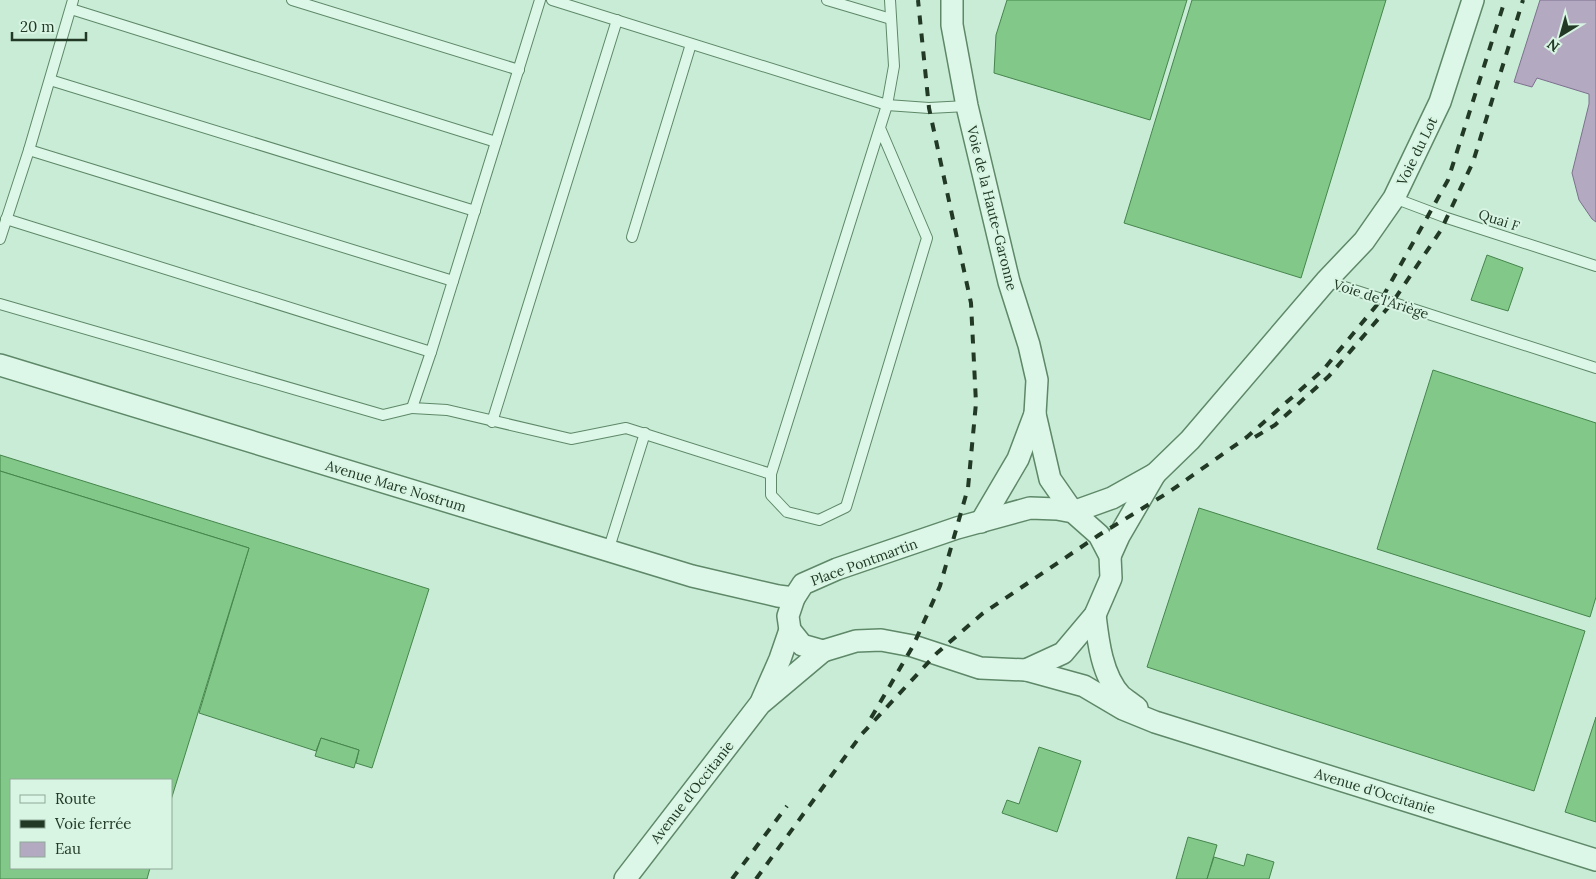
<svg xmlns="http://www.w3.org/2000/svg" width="1596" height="879" font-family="Lora,serif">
  <rect width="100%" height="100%" fill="#c9ecd7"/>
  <polygon fill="#b3a9c1" stroke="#7e708f" points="1540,0 1596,0 1596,222 1592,219 1579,200 1572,173 1589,104 1589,94 1537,78 1532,87 1514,82"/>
  <g fill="#81c889" stroke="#46854c">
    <polygon points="1007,0 1187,0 1150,120 994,73 996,35"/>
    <polygon points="1192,0 1386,0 1301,278 1124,223"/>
    <polygon points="1487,255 1523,268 1508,311 1471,300"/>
    <polygon points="1433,370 1596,423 1596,597 1590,617 1377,549"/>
    <polygon points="0,455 429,589 372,768 356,763 359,750 321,738 316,751 199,713 249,548 0,471"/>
    <polygon points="0,471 249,548 171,800 171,780 11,780 11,868 150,868 147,879 0,879"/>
    <polygon points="1199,508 1585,631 1534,791 1147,667"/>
    <polygon points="1596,717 1596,822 1565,812"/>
    <polygon points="321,738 359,750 354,768 315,756"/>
    <polygon points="1039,747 1081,761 1057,832 1002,813 1007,800 1019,804"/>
    <polygon points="1188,837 1217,845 1207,879 1176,879"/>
    <polygon points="1247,854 1274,862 1269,879 1207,879 1214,857 1244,866"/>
  </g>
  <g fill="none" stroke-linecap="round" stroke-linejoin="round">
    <defs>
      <g id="service">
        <polyline points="292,0 519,70"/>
        <polyline points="540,0 431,352 412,408 447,410 571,439 626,428 771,474"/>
        <polyline points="552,0 887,105 929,108 967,106"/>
        <polyline points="827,0 891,19"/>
        <polyline points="71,9 496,142"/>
        <polyline points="50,80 475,211"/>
        <polyline points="880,128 927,238 846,507 819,520 787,512 771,495 771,474 887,105 894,66 890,0"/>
        <polyline points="29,150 453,281"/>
        <polyline points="1394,198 1447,218 1596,266"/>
        <polyline points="6,219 431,352"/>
        <polyline points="632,237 691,44"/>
        <polyline points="0,239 29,150 73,0"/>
        <polyline points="1326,281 1596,368"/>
        <polyline points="0,304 383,415 412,408"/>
        <polyline points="492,422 617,20"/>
        <polyline points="608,551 645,433"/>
      </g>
      <g id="minor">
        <polyline points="952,0 952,25 967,106 1009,282 1029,345 1037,380 1035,414 1050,479 1073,512 1112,498 1155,474 1190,440 1326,281 1364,241 1394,198 1440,102 1473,0"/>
        <polyline points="0,365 692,576 778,596 794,598"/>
        <polygon points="1030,508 1057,509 1073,512 1099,535 1110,556 1111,578 1095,615 1063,653 1026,670 980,668 913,646 881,640 856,641 823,651 802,645 790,630 788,616 794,598 803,584 837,569 957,528"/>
        <polyline points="981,522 1018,459 1035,414"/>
        <polyline points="1110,556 1119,536 1155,474"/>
        <path d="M 1095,615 C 1098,641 1102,676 1121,696 C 1126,700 1132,704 1137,708"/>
        <polyline points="1026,670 1084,686 1123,709 1155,722 1596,860"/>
        <polyline points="762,700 780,659 790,630"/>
        <polyline points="625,879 760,704 823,651"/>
      </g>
    </defs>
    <use href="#service" stroke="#5e8868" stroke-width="12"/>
    <use href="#minor" stroke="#5e8868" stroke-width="24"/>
    <use href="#service" stroke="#dcf7e7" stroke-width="10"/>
    <use href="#minor" stroke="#dcf7e7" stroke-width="21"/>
    <g stroke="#213925" stroke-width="4" stroke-dasharray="9 9" stroke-linecap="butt">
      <polyline points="1255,437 1275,425 1329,376 1392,303 1441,230 1473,162 1523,0"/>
      <polyline points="871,718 913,646 940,586 968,488 976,403 971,303 929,108 918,0"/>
      <polyline points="732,879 787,806"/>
      <polyline points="756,879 861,735 937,653 982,614 1099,535 1169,492 1247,437 1323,370 1381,300 1448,180 1505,0"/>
    </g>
  </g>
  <g text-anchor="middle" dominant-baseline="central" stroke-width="4" stroke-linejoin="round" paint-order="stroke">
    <g font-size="14" fill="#213925" stroke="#d8f4e3">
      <text transform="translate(1417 151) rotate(-64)">Voie du Lot</text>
      <text transform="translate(992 208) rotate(76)">Voie de la Haute-Garonne</text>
      <text transform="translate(1499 220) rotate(18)">Quai F</text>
      <text transform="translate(1381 299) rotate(18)">Voie de l'Ariège</text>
      <text transform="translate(396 486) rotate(17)">Avenue Mare Nostrum</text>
      <text transform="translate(864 562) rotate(-20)">Place Pontmartin</text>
      <text transform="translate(1375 791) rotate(17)">Avenue d'Occitanie</text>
      <text transform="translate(692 792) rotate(-52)">Avenue d'Occitanie</text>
    </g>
  </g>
  <rect x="10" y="779" width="162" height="90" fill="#d8f4e3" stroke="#8fa997"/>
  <rect x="20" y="795" width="25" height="8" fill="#dcf7e7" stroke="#8fa997"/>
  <text x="55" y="804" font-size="15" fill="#213925">Route</text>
  <rect x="20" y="820" width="25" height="8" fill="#213925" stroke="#8fa997"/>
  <text x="55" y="829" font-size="15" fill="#213925">Voie ferrée</text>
  <rect x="20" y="842" width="25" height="15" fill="#b3a9c1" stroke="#8fa997"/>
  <text x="55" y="854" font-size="15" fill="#213925">Eau</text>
  <g transform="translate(1561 35) rotate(217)" stroke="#d8f4e3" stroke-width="4" paint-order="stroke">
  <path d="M0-4L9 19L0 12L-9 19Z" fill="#213925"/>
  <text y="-8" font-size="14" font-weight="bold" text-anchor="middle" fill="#213925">N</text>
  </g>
  <path d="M12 32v8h74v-8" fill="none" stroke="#213925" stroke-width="2.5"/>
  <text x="20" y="32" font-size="15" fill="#213925" stroke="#d8f4e3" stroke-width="4" paint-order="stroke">20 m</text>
</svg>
